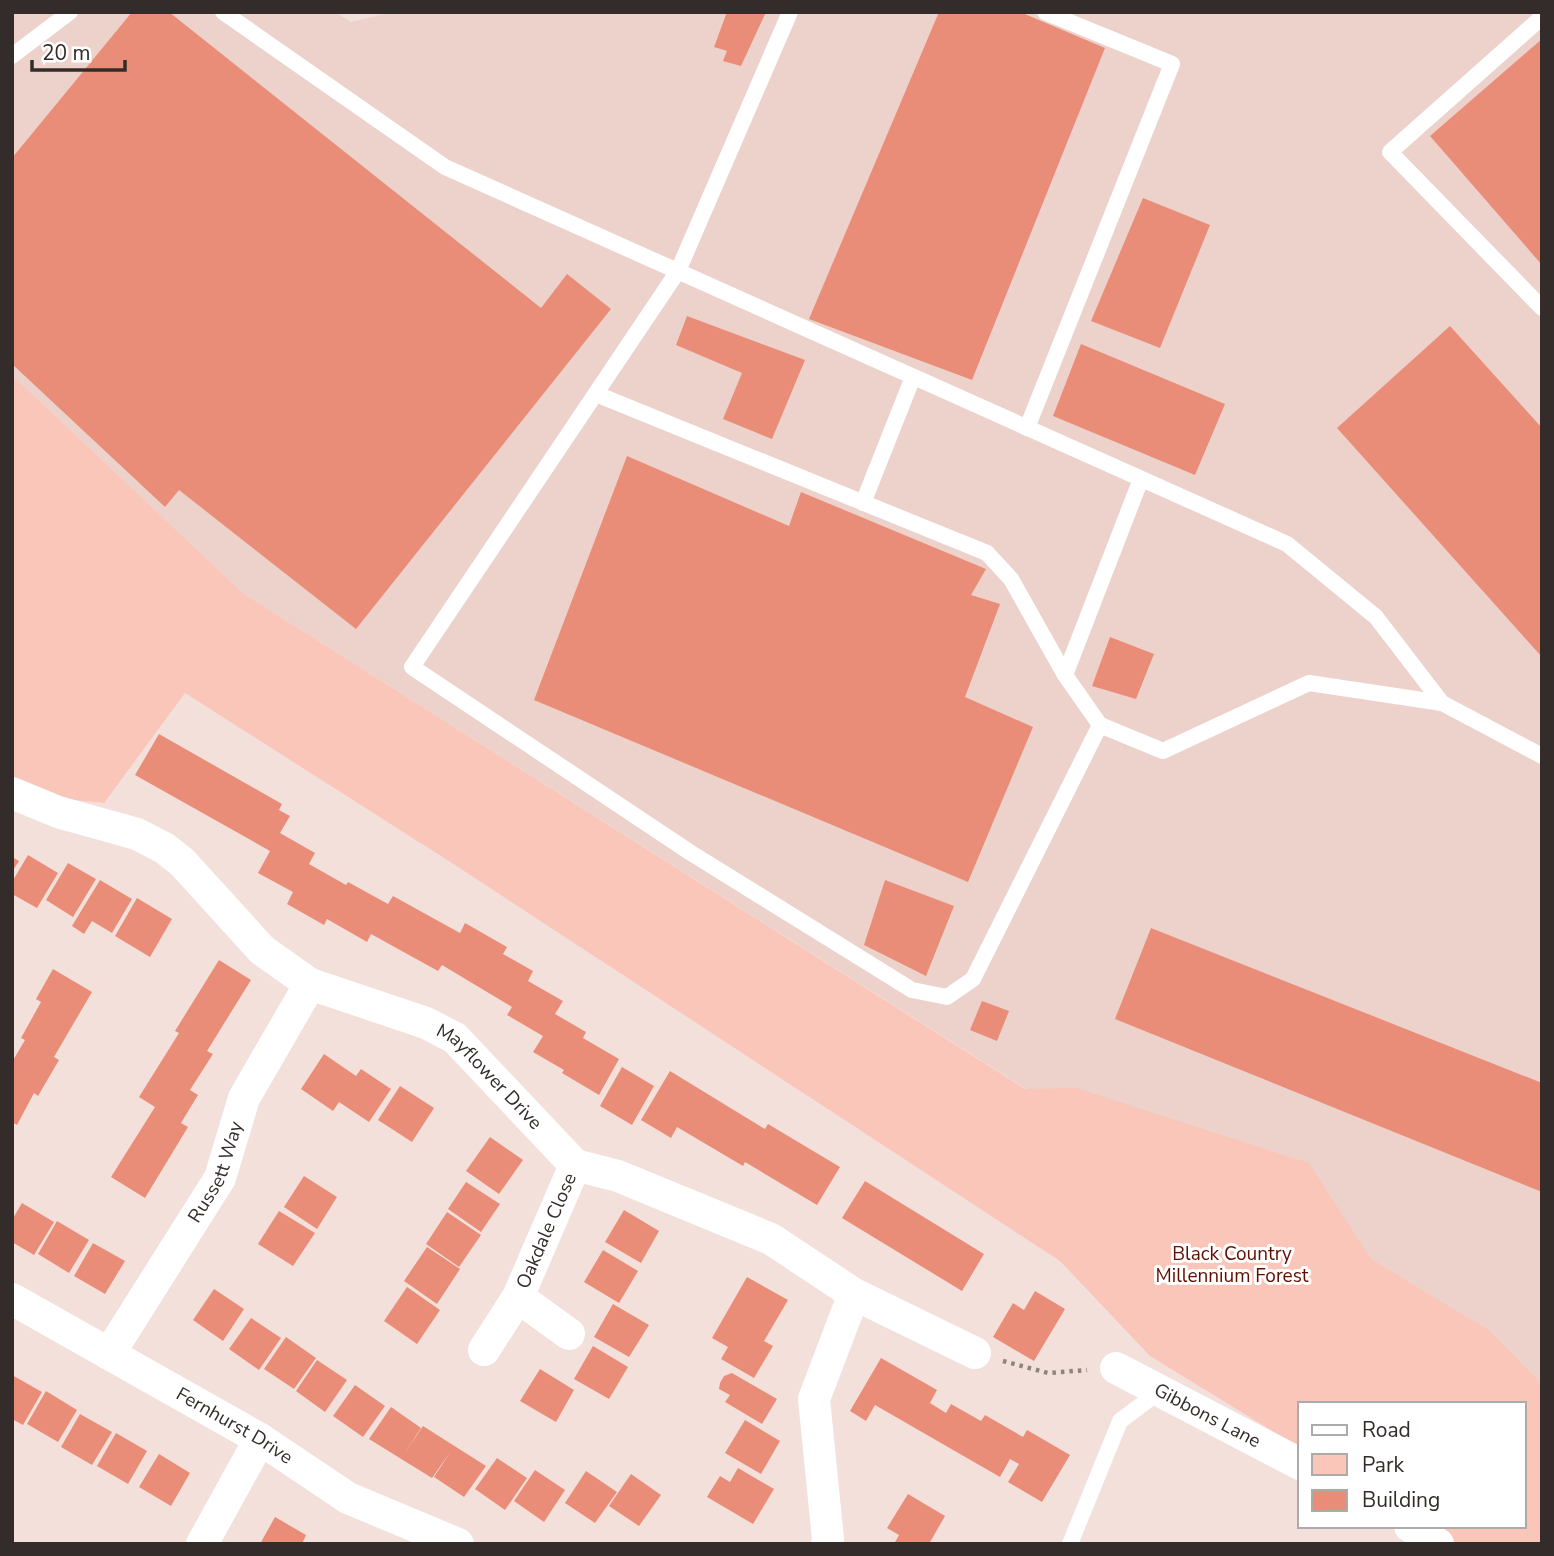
<svg xmlns="http://www.w3.org/2000/svg" width="1554" height="1556" font-family="'Nunito Sans',sans-serif">
  <rect width="100%" height="100%" fill="#f3e0db"/>
  <polygon fill="#ecd2cb" points="12,12 335,12 351,22 393,12 1542,12 1542,1423 1524,1404 244,594 12,375"/>
  <polygon fill="#fac6b9" points="12,375 244,594 1025,1089 1076,1088 1309,1163 1371,1259 1490,1331 1542,1384 1542,1544 1456,1544 1427,1526 1524,1526 1524,1404 1300,1404 1300,1448 1150,1356 1060,1261 458,867 185,693 104,803 54,798 12,779"/>
  <g fill="#ea8d78">
    <polygon points="132,12 169,12 541,308 567,274 611,309 356,629 179,490 165,507 12,364 12,158"/>
    <polygon points="727,12 766,12 741,66 723,61 727,51 714,47"/>
    <polygon points="939,12 1020,12 1105,48 972,380 809,319"/>
    <polygon points="1542,39 1542,265 1430,136"/>
    <polygon points="1143,198 1210,225 1160,348 1091,321"/>
    <polygon points="687,316 805,360 772,439 723,419 742,373 676,345"/>
    <polygon points="1450,326 1542,428 1542,657 1337,428"/>
    <polygon points="1081,344 1225,404 1195,475 1053,416"/>
    <polygon points="627,456 789,526 801,492 986,569 971,595 1000,604 965,697 1033,727 968,882 534,700"/>
    <polygon points="1110,637 1154,654 1136,699 1092,686"/>
    <polygon points="159,734 282,804 279,810 290,816 280,833 315,853 309,864 346,885 348,882 388,904 393,896 460,933 465,923 507,947 503,954 533,971 528,981 563,1001 555,1014 586,1032 583,1038 619,1059 599,1095 562,1073 564,1070 533,1052 543,1036 507,1015 512,1007 442,965 438,971 371,934 367,942 327,919 324,925 287,904 293,892 258,873 270,851 135,775"/>
    <polygon points="28,855 58,873 37,908 12,894 12,882"/>
    <polygon points="12,857 19,861 12,872"/>
    <polygon points="68,863 96,879 73,917 46,900"/>
    <polygon points="100,880 132,899 112,933 92,921 84,934 72,926"/>
    <polygon points="885,880 954,906 926,976 864,945"/>
    <polygon points="137,898 172,919 150,957 115,936"/>
    <polygon points="1151,928 1542,1083 1542,1192 1115,1019"/>
    <polygon points="219,960 251,980 207,1051 213,1054 190,1090 198,1095 181,1123 188,1127 145,1198 111,1177 155,1107 139,1097 179,1033 175,1031"/>
    <polygon points="53,969 92,992 54,1057 59,1060 38,1096 34,1093 17,1125 12,1122 12,1062 25,1040 21,1038 41,1002 36,999"/>
    <polygon points="982,1001 1009,1011 997,1041 970,1030"/>
    <polygon points="324,1054 356,1076 361,1069 391,1089 369,1122 339,1102 333,1111 301,1089"/>
    <polygon points="622,1067 654,1086 632,1125 600,1106"/>
    <polygon points="670,1071 765,1129 768,1124 840,1167 817,1205 745,1162 743,1166 677,1127 671,1138 641,1120"/>
    <polygon points="400,1086 434,1108 412,1142 378,1120"/>
    <polygon points="490,1137 523,1160 499,1194 466,1171"/>
    <polygon points="304,1176 337,1197 317,1229 284,1207"/>
    <polygon points="865,1181 984,1254 962,1291 842,1218"/>
    <polygon points="466,1182 500,1204 481,1232 448,1209"/>
    <polygon points="22,1203 54,1222 34,1255 12,1242 12,1220"/>
    <polygon points="624,1210 659,1231 641,1263 605,1242"/>
    <polygon points="279,1211 315,1233 293,1266 258,1244"/>
    <polygon points="447,1212 481,1235 459,1267 426,1244"/>
    <polygon points="57,1221 89,1240 69,1273 38,1254"/>
    <polygon points="93,1243 125,1261 105,1294 74,1276"/>
    <polygon points="427,1247 460,1269 437,1304 404,1281"/>
    <polygon points="603,1250 638,1271 619,1303 584,1282"/>
    <polygon points="747,1277 788,1300 764,1341 773,1346 754,1378 721,1359 728,1347 712,1338"/>
    <polygon points="407,1287 440,1310 417,1344 384,1321"/>
    <polygon points="214,1289 244,1309 223,1341 193,1320"/>
    <polygon points="1035,1291 1065,1309 1034,1361 993,1337 1013,1303 1024,1310"/>
    <polygon points="613,1304 649,1325 629,1357 594,1337"/>
    <polygon points="251,1318 281,1338 259,1370 229,1349"/>
    <polygon points="286,1337 316,1358 294,1389 264,1369"/>
    <polygon points="593,1346 628,1367 609,1399 574,1379"/>
    <polygon points="881,1358 937,1390 930,1403 946,1413 951,1404 981,1421 985,1415 1023,1437 1027,1430 1070,1455 1042,1502 1008,1482 1019,1464 1010,1459 1000,1477 875,1405 866,1421 850,1411"/>
    <polygon points="317,1360 347,1380 325,1412 296,1391"/>
    <polygon points="540,1369 574,1390 556,1422 520,1401"/>
    <polygon points="732,1373 777,1399 762,1424 725,1402 730,1395 719,1389 720,1383 724,1376"/>
    <polygon points="12,1375 42,1392 23,1425 12,1419"/>
    <polygon points="355,1385 385,1406 363,1437 333,1416"/>
    <polygon points="46,1391 77,1410 58,1442 27,1424"/>
    <polygon points="391,1407 421,1428 404,1454 423,1426 486,1466 464,1497 434,1477 451,1451 432,1478 369,1439"/>
    <polygon points="80,1414 112,1432 92,1465 61,1447"/>
    <polygon points="745,1420 780,1441 761,1474 725,1453"/>
    <polygon points="116,1433 147,1451 128,1484 97,1466"/>
    <polygon points="159,1454 190,1473 171,1506 139,1487"/>
    <polygon points="497,1458 527,1478 505,1510 475,1489"/>
    <polygon points="738,1468 774,1489 753,1524 707,1497 720,1476 730,1482"/>
    <polygon points="535,1470 565,1490 544,1522 514,1501"/>
    <polygon points="586,1471 617,1492 595,1523 565,1503"/>
    <polygon points="631,1474 661,1495 639,1526 609,1506"/>
    <polygon points="908,1494 945,1516 929,1544 894,1544 899,1535 887,1528"/>
    <polygon points="275,1517 306,1535 302,1544 260,1544"/>
  </g>
  <g fill="none" stroke-linecap="round" stroke-linejoin="round">
    <polyline stroke="#8f837f" stroke-width="4.5" stroke-dasharray="3.5 5" stroke-linecap="butt" points="1003,1361 1048,1373 1087,1370"/>
    <g stroke="#fff" stroke-width="16">
      <polyline points="223,12 445,167 1287,544 1376,617 1442,703"/>
      <polyline points="790,12 678,271 412,667 691,853 912,990 947,997 973,979 1100,725 1163,751 1309,683 1442,703 1542,756"/>
      <polyline points="1542,17 1390,152 1542,308"/>
      <polyline points="12,56 70,12"/>
      <polyline points="596,394 987,553 1011,579 1065,675 1100,725"/>
      <polyline points="1027,428 1172,64 1045,12"/>
      <polyline points="863,503 913,377"/>
      <polyline points="1065,675 1141,479"/>
      <polyline points="1070,1544 1120,1421 1160,1391"/>
    </g>
    <g stroke="#fff" stroke-width="32">
      <path id="s1" d="M 12,793 L 58,812 L 137,834 L 164,848 L 182,862 L 262,950 L 310,984 L 426,1023 L 455,1038 L 575,1165 L 618,1176 L 771,1239 L 854,1294 L 975,1353"/>
      <polyline points="518,1297 569,1334"/>
      <path id="s2" d="M 12,1299 L 260,1439 L 348,1498 L 458,1544"/>
      <path id="s3" d="M 484,1350 L 518,1297 L 575,1165"/>
      <path id="s4" d="M 109,1354 L 220,1178 L 244,1098 L 310,984"/>
      <path id="s5" d="M 1116,1368 L 1300,1464"/>
      <polyline points="1410,1526 1438,1544"/>
      <polyline points="202,1544 260,1439"/>
      <polyline points="827,1544 828,1539 814,1399 854,1294"/>
    </g>
  </g>
  <g text-anchor="middle" dominant-baseline="central" stroke-width="6" stroke-linejoin="round" paint-order="stroke">
    <g font-size="19" fill="#332c2a" stroke="#fff">
      <text stroke="none"><textPath href="#s1" startOffset="569">Mayflower Drive</textPath></text>
      <text stroke="none"><textPath href="#s4" startOffset="212">Russett Way</textPath></text>
      <text stroke="none"><textPath href="#s3" startOffset="135">Oakdale Close</textPath></text>
      <text stroke="none"><textPath href="#s5" startOffset="103">Gibbons Lane</textPath></text>
      <text stroke="none"><textPath href="#s2" startOffset="256">Fernhurst Drive</textPath></text>
    </g>
    <g font-size="19" fill="#610e00" stroke="#fff">
      <text x="1232" y="1254">Black Country<tspan x="1232" dy="22">Millennium Forest</tspan></text>
    </g>
  </g>
  <rect width="1554" height="1556" fill="none" stroke="#332c2a" stroke-width="28"/>
  <rect x="1298" y="1402" width="228" height="126" fill="#ffffff" stroke="#adabaa" stroke-width="2"/>
  <rect x="1312" y="1425" width="35" height="10" fill="#ffffff" stroke="#adabaa" stroke-width="2"/>
  <text x="1362" y="1437" font-size="21" fill="#332c2a">Road</text>
  <rect x="1312" y="1454" width="35" height="21" fill="#fac6b9" stroke="#adabaa" stroke-width="2"/>
  <text x="1362" y="1472" font-size="21" fill="#332c2a">Park</text>
  <rect x="1312" y="1490" width="35" height="21" fill="#ea8d78" stroke="#adabaa" stroke-width="2"/>
  <text x="1362" y="1507" font-size="21" fill="#332c2a">Building</text>
  <path d="M32 60v10h93v-10" fill="none" stroke="#332c2a" stroke-width="3.5"/>
  <text x="42" y="60" font-size="21" fill="#332c2a" stroke="#ffffff" stroke-width="5" paint-order="stroke">20 m</text>
</svg>
